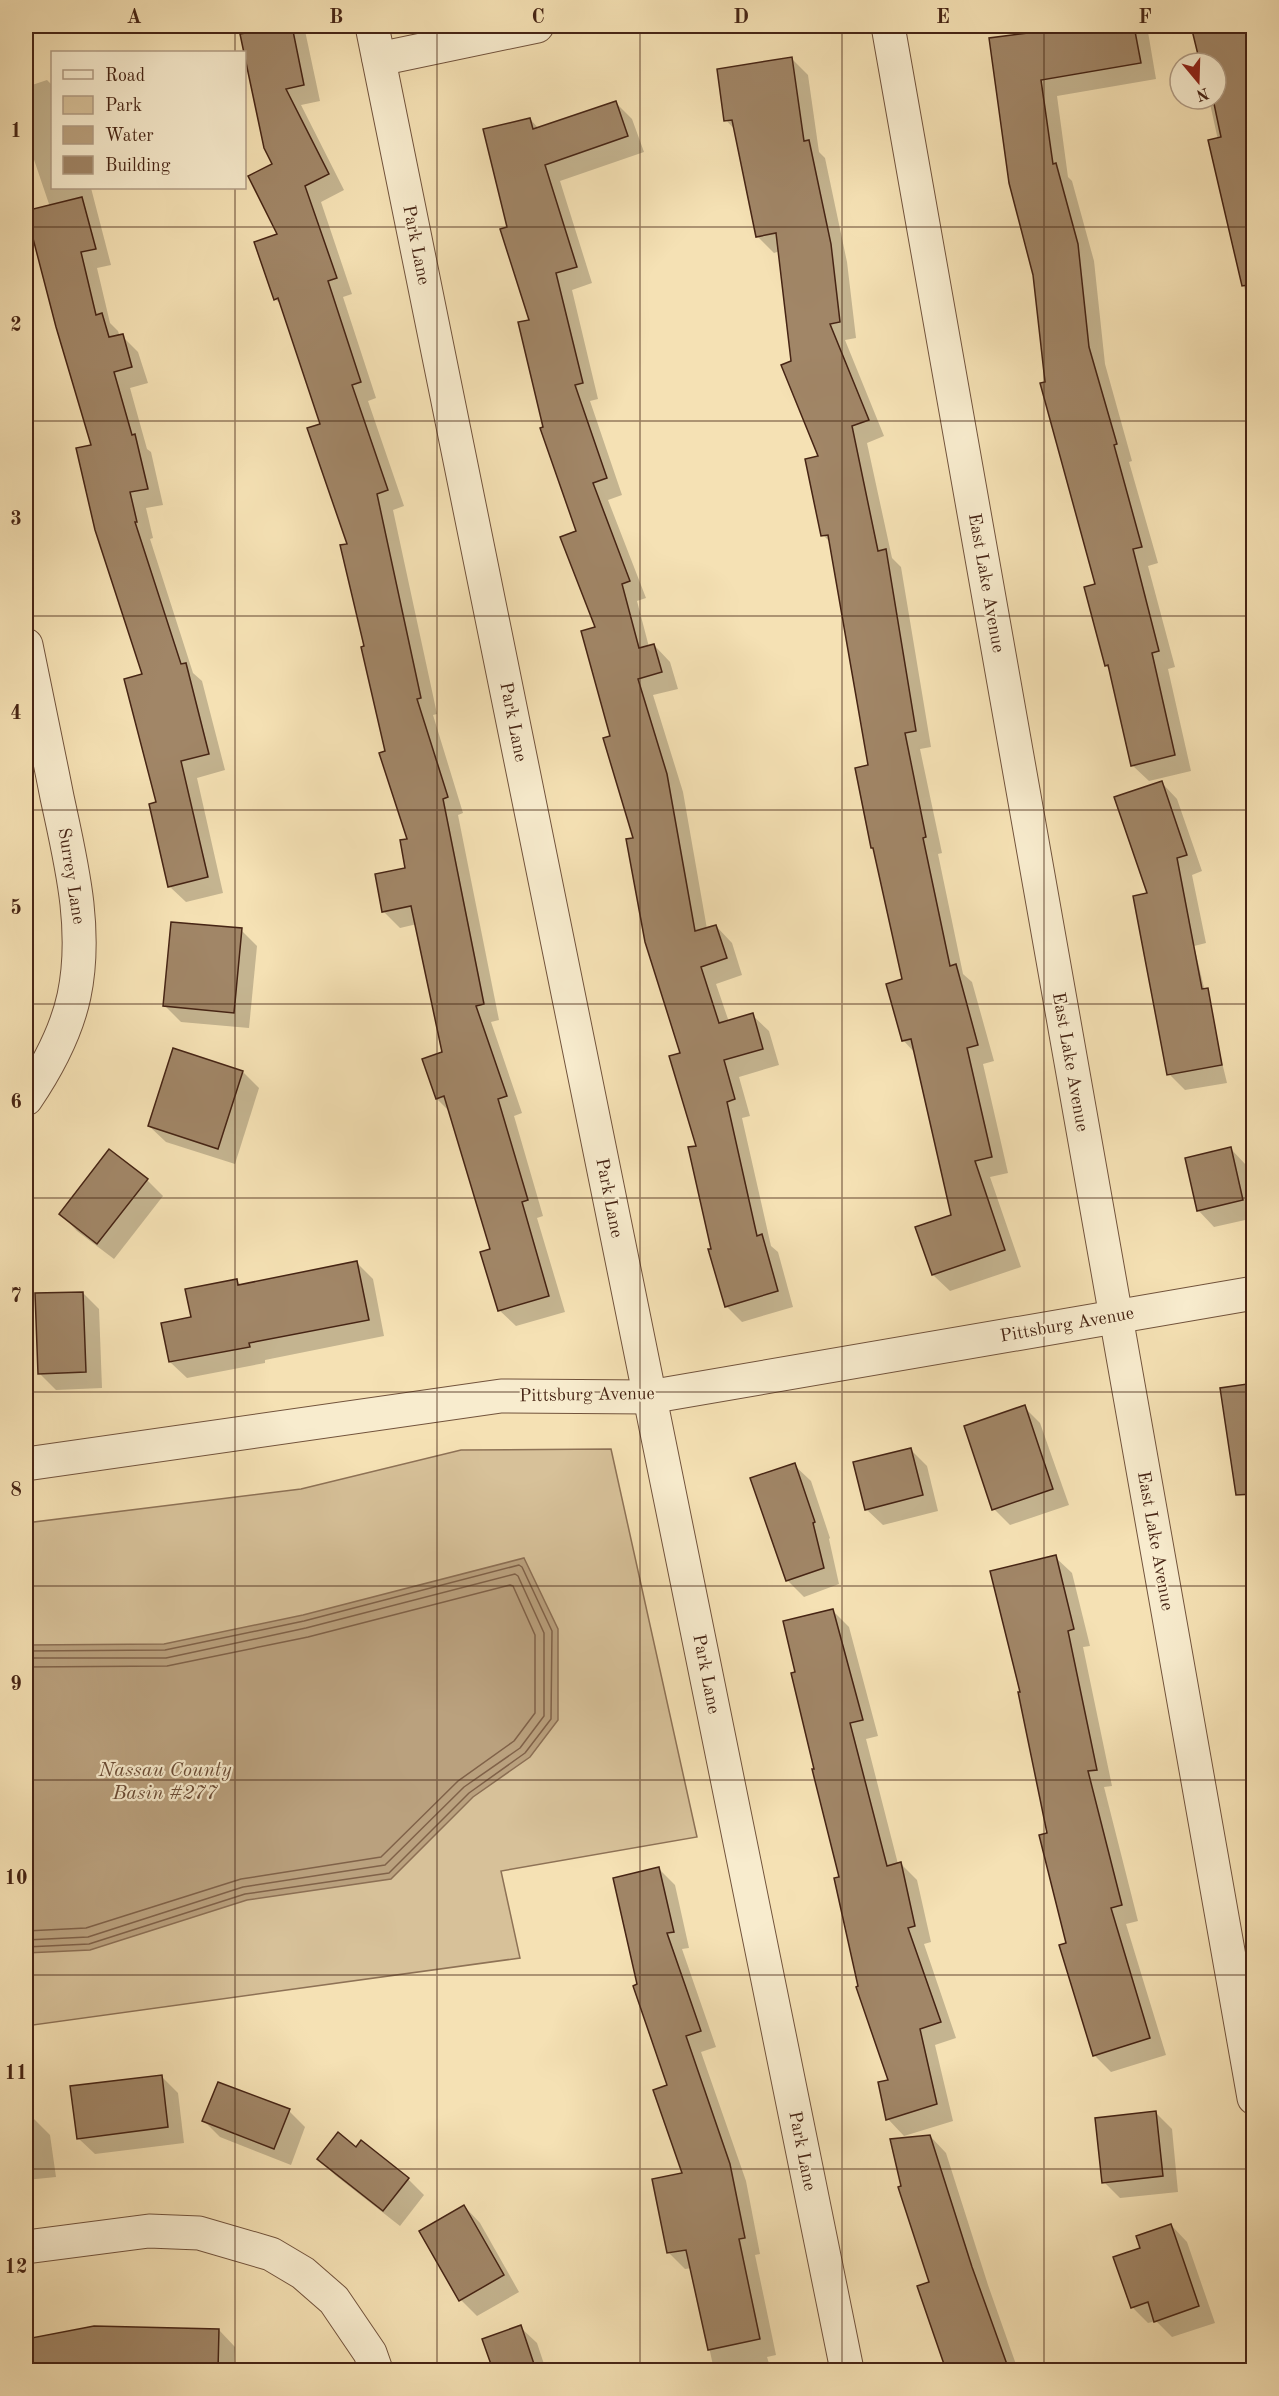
<svg xmlns="http://www.w3.org/2000/svg" width="1279" height="2396" font-family="'Old Standard TT',serif">
  <rect width="100%" height="100%" fill="#f5e1b4"/>
  <filter id="stains"><feTurbulence type="fractalNoise" baseFrequency=".00333" numOctaves="4"/><feColorMatrix values="0 0 0 0 .2 0 0 0 0 .09 0 0 0 0 .02 0 0 0 .5 -.17"/></filter>
  <radialGradient id="worn" r=".72"><stop offset=".6" stop-color="#630" stop-opacity="0"/><stop offset="1" stop-color="#630" stop-opacity=".3"/></radialGradient>
  <polygon fill="#d7c199" stroke="#8e7256" stroke-width="1.5" points="611,1449 697,1837 501,1871 520,1958 26,2026 26,1523 301,1489 461,1450"/>
  <polygon fill="#baa17e" stroke="#8c6f54" stroke-width="1.5" points="524,1558 558,1629 558,1720 530,1757 473,1797 391,1879 247,1900 90,1950 26,1953 26,1645 164,1644 303,1615"/>
  <g fill="#0003">
    <polygon points="26,26 50,26 26,33"/>
    <polygon points="240,26 304,26 320,101 301,105 344,190 321,202 352,294 343,297 376,398 368,401 404,506 393,510 437,714 433,715 463,813 458,815 499,1020 491,1022 522,1113 514,1116 543,1216 537,1218 565,1312 516,1326 499,1310 492,1250 450,1112 437,1099 444,1053 417,924 400,928 383,911 407,869 409,840 387,752 349,545 322,425 282,305 275,299 279,235 274,165 266,148"/>
    <polygon points="1078,26 1147,26 1156,79 1057,96 1068,177 1072,181 1094,261 1105,364 1132,461 1129,462 1158,563 1148,566 1175,667 1168,669 1191,771 1149,781 1132,765 1110,669 1106,665 1097,585 1046,383 1035,274 991,40 1079,28"/>
    <polygon points="1193,26 1254,26 1254,329 1210,141 1218,140 1209,99 1216,99 1216,63 1201,63"/>
    <polygon points="792,59 808,75 819,152 825,158 847,262 856,338 845,340 884,436 867,443 892,558 901,567 931,747 920,749 942,853 938,854 963,974 972,982 994,1061 983,1064 1008,1173 990,1177 1021,1267 950,1291 933,1275 917,1228 953,1216 915,1053 903,1040 904,980 875,850 872,847 870,766 831,543 823,535 820,457 793,362 780,251 774,253 757,236 736,131 726,120"/>
    <polygon points="47,80 52,85 52,188 91,188 111,265 97,268 110,323 118,331 120,337 122,336 138,352 148,383 130,388 147,449 151,452 163,505 146,508 153,538 150,539 193,673 202,681 225,770 197,778 223,893 186,902 169,886 144,675 93,446 57,327 28,212 50,207 26,136 26,87"/>
    <polygon points="616,103 632,119 644,152 560,181 592,283 572,290 598,399 590,401 622,495 608,500 646,598 637,601 649,647 654,645 670,662 678,689 653,695 683,792 707,929 716,926 732,943 742,975 716,984 729,1022 752,1015 769,1031 779,1065 739,1077 750,1116 742,1118 771,1246 778,1252 793,1307 742,1322 726,1306 713,1250 682,1054 612,737 597,628 578,532 545,428 530,321 509,228 530,119 539,129"/>
    <polygon points="1254,346 1254,397 1245,348"/>
    <polygon points="1161,782 1177,799 1202,871 1192,875 1206,943 1194,946 1227,1083 1185,1090 1169,1074 1149,894"/>
    <polygon points="241,930 257,946 249,1028 181,1022 165,1006"/>
    <polygon points="243,1072 259,1088 235,1164 166,1142 149,1126"/>
    <polygon points="1230,1148 1246,1165 1254,1194 1254,1218 1214,1227 1198,1210"/>
    <polygon points="147,1180 163,1196 114,1259 77,1231 61,1214"/>
    <polygon points="357,1263 373,1279 384,1336 265,1360 265,1363 187,1378 170,1362 193,1319 236,1280 241,1285"/>
    <polygon points="83,1293 99,1309 102,1388 56,1390 39,1373"/>
    <polygon points="1024,1407 1040,1423 1069,1505 1010,1525 994,1509"/>
    <polygon points="910,1449 927,1466 938,1511 883,1525 866,1509"/>
    <polygon points="794,1465 811,1481 830,1538 829,1539 839,1584 804,1597 787,1580"/>
    <polygon points="1250,1523 1254,1523 1254,1540"/>
    <polygon points="1055,1557 1072,1573 1090,1646 1083,1647 1112,1786 1104,1787 1138,1921 1126,1924 1166,2055 1111,2072 1094,2055 1068,1944 1022,1693"/>
    <polygon points="833,1611 849,1627 878,1736 866,1739 898,1864 901,1864 917,1880 931,1942 924,1944 956,2038 935,2045 953,2121 904,2136 888,2119 890,2081 841,1878 797,1673"/>
    <polygon points="659,1869 675,1885 689,1948 682,1949 716,2047 701,2052 746,2181 760,2254 755,2255 776,2355 767,2357 771,2370 714,2370 692,2268 685,2269 669,2253 683,2174 669,2086 639,1985"/>
    <polygon points="161,2076 178,2093 184,2143 95,2154 78,2138"/>
    <polygon points="289,2111 305,2127 291,2165 220,2137 204,2121"/>
    <polygon points="1156,2113 1172,2129 1178,2192 1120,2198 1104,2182"/>
    <polygon points="34,2119 50,2135 56,2177 26,2180 26,2120"/>
    <polygon points="930,2136 946,2153 988,2285 1018,2370 948,2370 919,2287 931,2283"/>
    <polygon points="319,2159 408,2179 424,2195 400,2226 335,2175"/>
    <polygon points="464,2206 480,2223 519,2292 477,2316 461,2300 421,2231"/>
    <polygon points="1171,2225 1187,2242 1215,2323 1172,2337 1156,2321 1148,2323 1132,2307 1142,2249"/>
    <polygon points="520,2327 537,2343 546,2370 495,2370 484,2340"/>
    <polygon points="94,2328 219,2330 235,2347 234,2370 26,2370 26,2341"/>
  </g>
  <g fill="none" stroke-linecap="round" stroke-linejoin="round">
    <g stroke="#806249" stroke-width="1.5">
      <polyline points="26,1651 165,1650 304,1621 519,1565 522,1567 552,1631 551,1719 525,1753 469,1793 389,1873 245,1894 89,1944 26,1947"/>
      <polyline points="26,1658 166,1658 306,1628 515,1574 518,1576 544,1633 544,1716 520,1748 464,1787 385,1865 243,1887 88,1937 26,1940"/>
      <polyline points="26,1667 167,1666 308,1637 510,1585 513,1586 535,1635 535,1713 514,1741 458,1781 381,1857 241,1879 86,1928 26,1931"/>
    </g>
  </g>
  <g fill="#a18667" stroke="#462414" stroke-width="1.5">
    <polygon points="282,26 292,26 304,85 286,89 329,174 305,186 337,278 328,281 361,382 352,385 388,490 377,494 421,698 417,699 448,797 443,799 484,1004 476,1006 507,1096 498,1099 528,1200 522,1202 549,1296 498,1311 480,1252 490,1249 444,1096 436,1099 422,1059 442,1052 411,906 382,912 375,874 405,868 400,840 407,839 379,753 385,751 361,647 364,646 340,545 347,544 307,428 320,424 278,298 274,300 254,242 277,234 248,176 272,164 264,148 240,34"/>
    <polygon points="1084,26 1134,26 1141,63 1041,80 1053,164 1056,163 1078,244 1089,347 1117,444 1114,445 1142,547 1133,549 1159,651 1152,653 1175,755 1131,766 1108,665 1105,666 1084,587 1095,584 1040,383 1045,382 1033,275 1009,183 989,38"/>
    <polygon points="1191,26 1254,26 1254,284 1242,286 1208,140 1221,137 1213,99 1216,99 1216,63 1200,63"/>
    <polygon points="792,57 804,141 809,140 831,244 840,322 830,324 869,420 852,426 878,551 886,549 916,731 905,733 926,837 923,838 950,966 956,964 978,1045 967,1048 992,1157 975,1161 1005,1250 932,1275 915,1227 951,1215 911,1039 902,1041 886,984 902,979 873,848 871,848 855,768 868,765 828,535 821,536 805,459 818,456 781,365 791,361 776,233 756,237 732,120 724,121 717,69"/>
    <polygon points="616,101 628,136 545,165 577,267 556,273 583,383 575,385 607,478 593,483 630,581 622,584 639,648 654,644 662,672 638,679 667,774 695,931 716,925 727,958 701,967 719,1023 753,1013 763,1049 724,1060 735,1099 727,1102 757,1236 762,1234 778,1291 725,1307 708,1249 711,1249 688,1147 696,1146 669,1056 680,1053 645,942 626,839 633,838 603,738 610,736 581,631 595,627 560,537 576,531 540,428 543,427 518,322 529,320 500,229 507,227 483,129 530,118 533,129"/>
    <polygon points="82,197 96,249 81,252 96,315 102,313 109,337 123,334 132,367 114,372 132,435 135,434 148,489 130,492 137,522 135,522 181,664 186,663 209,754 181,761 208,877 168,887 149,804 156,802 124,679 142,674 95,530 76,448 91,445 56,327 29,223 29,210"/>
    <polygon points="1162,781 1187,855 1177,858 1202,989 1208,988 1222,1065 1167,1075 1133,896 1147,893 1114,797"/>
    <polygon points="171,922 242,928 234,1013 163,1006"/>
    <polygon points="173,1048 243,1071 218,1149 148,1126"/>
    <polygon points="1231,1147 1243,1200 1197,1211 1185,1158"/>
    <polygon points="109,1149 148,1179 97,1244 59,1214"/>
    <polygon points="357,1261 369,1320 249,1343 250,1347 169,1362 161,1323 191,1317 185,1289 237,1279 238,1285"/>
    <polygon points="83,1292 86,1372 38,1374 35,1293"/>
    <polygon points="1254,1383 1254,1494 1236,1495 1220,1388"/>
    <polygon points="1025,1405 1053,1489 992,1510 964,1426"/>
    <polygon points="911,1448 923,1495 865,1510 853,1462"/>
    <polygon points="795,1463 815,1522 813,1523 824,1568 786,1581 750,1478"/>
    <polygon points="1056,1555 1074,1629 1068,1631 1097,1770 1088,1771 1122,1905 1111,1908 1150,2038 1093,2056 1059,1945 1066,1943 1039,1835 1047,1833 1018,1692 1020,1692 990,1571"/>
    <polygon points="833,1609 863,1720 850,1723 887,1866 901,1862 915,1926 908,1928 941,2022 920,2029 937,2104 886,2120 878,2082 888,2080 856,1987 858,1986 834,1878 839,1877 812,1769 814,1769 791,1673 795,1672 783,1621"/>
    <polygon points="659,1867 674,1932 667,1933 701,2031 686,2036 730,2164 745,2238 739,2239 760,2339 708,2350 686,2250 667,2253 652,2179 682,2173 653,2090 667,2085 633,1986 637,1984 613,1878"/>
    <polygon points="162,2075 168,2127 77,2139 70,2086"/>
    <polygon points="218,2082 290,2109 274,2149 202,2121"/>
    <polygon points="1156,2111 1163,2176 1102,2183 1095,2118"/>
    <polygon points="338,2132 356,2147 361,2140 409,2178 383,2211 317,2159"/>
    <polygon points="930,2135 972,2267 1009,2370 946,2370 917,2286 929,2282 898,2187 901,2186 890,2139"/>
    <polygon points="464,2205 504,2275 459,2301 419,2231"/>
    <polygon points="1171,2224 1199,2306 1154,2322 1148,2302 1131,2308 1113,2257 1140,2248 1136,2236"/>
    <polygon points="521,2325 536,2370 493,2370 482,2339"/>
    <polygon points="94,2326 219,2329 218,2370 26,2370 26,2339"/>
  </g>
  <g fill="none" stroke-linecap="round" stroke-linejoin="round">
    <defs>
      <g id="minor">
        <polyline points="372,26 847,2370"/>
        <polyline points="888,26 1254,2098"/>
        <polyline points="379,59 537,26"/>
        <path d="M 26,645 C 36,695 47,746 57,797 C 71,862 88,929 74,996 C 66,1033 47,1068 26,1099"/>
        <polyline points="26,1464 501,1396 649,1397 1254,1293"/>
        <polyline points="26,2247 149,2231 199,2233 271,2254 303,2273 334,2300 370,2353 376,2370"/>
      </g>
    </defs>
    <use href="#minor" stroke="#72533c" stroke-width="35"/>
    <use href="#minor" stroke="#f8ecce" stroke-width="33"/>
  </g>
  <path fill="none" stroke="#462414" stroke-width="1.5" stroke-opacity="0.55" d="M 235,26 L 235,52M 437,26 L 437,2370M 640,26 L 640,2370M 842,26 L 842,2370M 1044,26 L 1044,2370M 235,188 L 235,2370M 26,227 L 1254,227M 26,421 L 1254,421M 26,616 L 1254,616M 26,810 L 1254,810M 26,1004 L 1254,1004M 26,1198 L 1254,1198M 26,1392 L 1254,1392M 26,1586 L 1254,1586M 26,1780 L 1254,1780M 26,1975 L 1254,1975M 26,2169 L 1254,2169"/>
  <g text-anchor="middle" dominant-baseline="central" stroke-width="4.5" stroke-linejoin="round" paint-order="stroke">
    <g font-size="18" fill="#462414" stroke="#f8ecce">
      <text transform="translate(416 245) rotate(79)">Park Lane</text>
      <text transform="translate(986 583) rotate(80)">East Lake Avenue</text>
      <text transform="translate(513 722) rotate(79)">Park Lane</text>
      <text transform="translate(71 876) rotate(81)">Surrey Lane</text>
      <text transform="translate(1070 1062) rotate(80)">East Lake Avenue</text>
      <text transform="translate(609 1198) rotate(79)">Park Lane</text>
      <text transform="translate(1067 1325) rotate(-10)">Pittsburg Avenue</text>
      <text transform="translate(587 1395) rotate(-1)">Pittsburg Avenue</text>
      <text transform="translate(1155 1541) rotate(80)">East Lake Avenue</text>
      <text transform="translate(706 1674) rotate(79)">Park Lane</text>
      <text transform="translate(802 2151) rotate(79)">Park Lane</text>
    </g>
    <g font-size="20" font-style="italic" fill="#694a34" stroke="#f8ecce">
      <text x="165" y="1771">Nassau County<tspan x="165" dy="23">Basin #277</tspan></text>
    </g>
  </g>
  <rect width="1279" height="2396" fill="none" stroke="#f5e1b4" stroke-width="66"/>
  <rect x="51" y="51" width="195" height="138" fill="#f8ecce" stroke="#b19c84" stroke-width="1.5"/>
  <rect x="63" y="70" width="30" height="9" fill="#f8ecce" stroke="#b19c84" stroke-width="1.5"/>
  <text x="105" y="81" font-size="18" fill="#462414">Road</text>
  <rect x="63" y="96" width="30" height="18" fill="#d7c199" stroke="#b19c84" stroke-width="1.5"/>
  <text x="105" y="111" font-size="18" fill="#462414">Park</text>
  <rect x="63" y="126" width="30" height="18" fill="#baa17e" stroke="#b19c84" stroke-width="1.5"/>
  <text x="105" y="141" font-size="18" fill="#462414">Water</text>
  <rect x="63" y="156" width="30" height="18" fill="#a18667" stroke="#b19c84" stroke-width="1.5"/>
  <text x="105" y="171" font-size="18" fill="#462414">Building</text>
  <g transform="translate(1198 81) rotate(161)"><circle r="28" fill="#f8ecce" stroke="#b19c84" stroke-width="1.5"/>
  <path d="M0-4.5L10 22L0 15L-10 22Z" fill="#8f2418"/>
  <text y="-9" font-size="16" font-weight="bold" text-anchor="middle" fill="#462414">N</text>
  </g>
  <rect x="33" y="33" width="1213" height="2330" fill="none" stroke="#462414" stroke-width="2"/>
  <g font-size="20" text-anchor="middle" font-weight="bold" fill="#462414">
    <text x="134" y="23">A</text>
    <text x="336" y="23">B</text>
    <text x="538" y="23">C</text>
    <text x="741" y="23">D</text>
    <text x="943" y="23">E</text>
    <text x="1145" y="23">F</text>
    <text x="16" y="137">1</text>
    <text x="16" y="331">2</text>
    <text x="16" y="525">3</text>
    <text x="16" y="719">4</text>
    <text x="16" y="914">5</text>
    <text x="16" y="1108">6</text>
    <text x="16" y="1302">7</text>
    <text x="16" y="1496">8</text>
    <text x="16" y="1690">9</text>
    <text x="16" y="1884">10</text>
    <text x="16" y="2079">11</text>
    <text x="16" y="2273">12</text>
  </g>
  <rect width="100%" height="100%" filter="url(#stains)"/>
  <rect width="100%" height="100%" fill="url(#worn)"/>
</svg>
